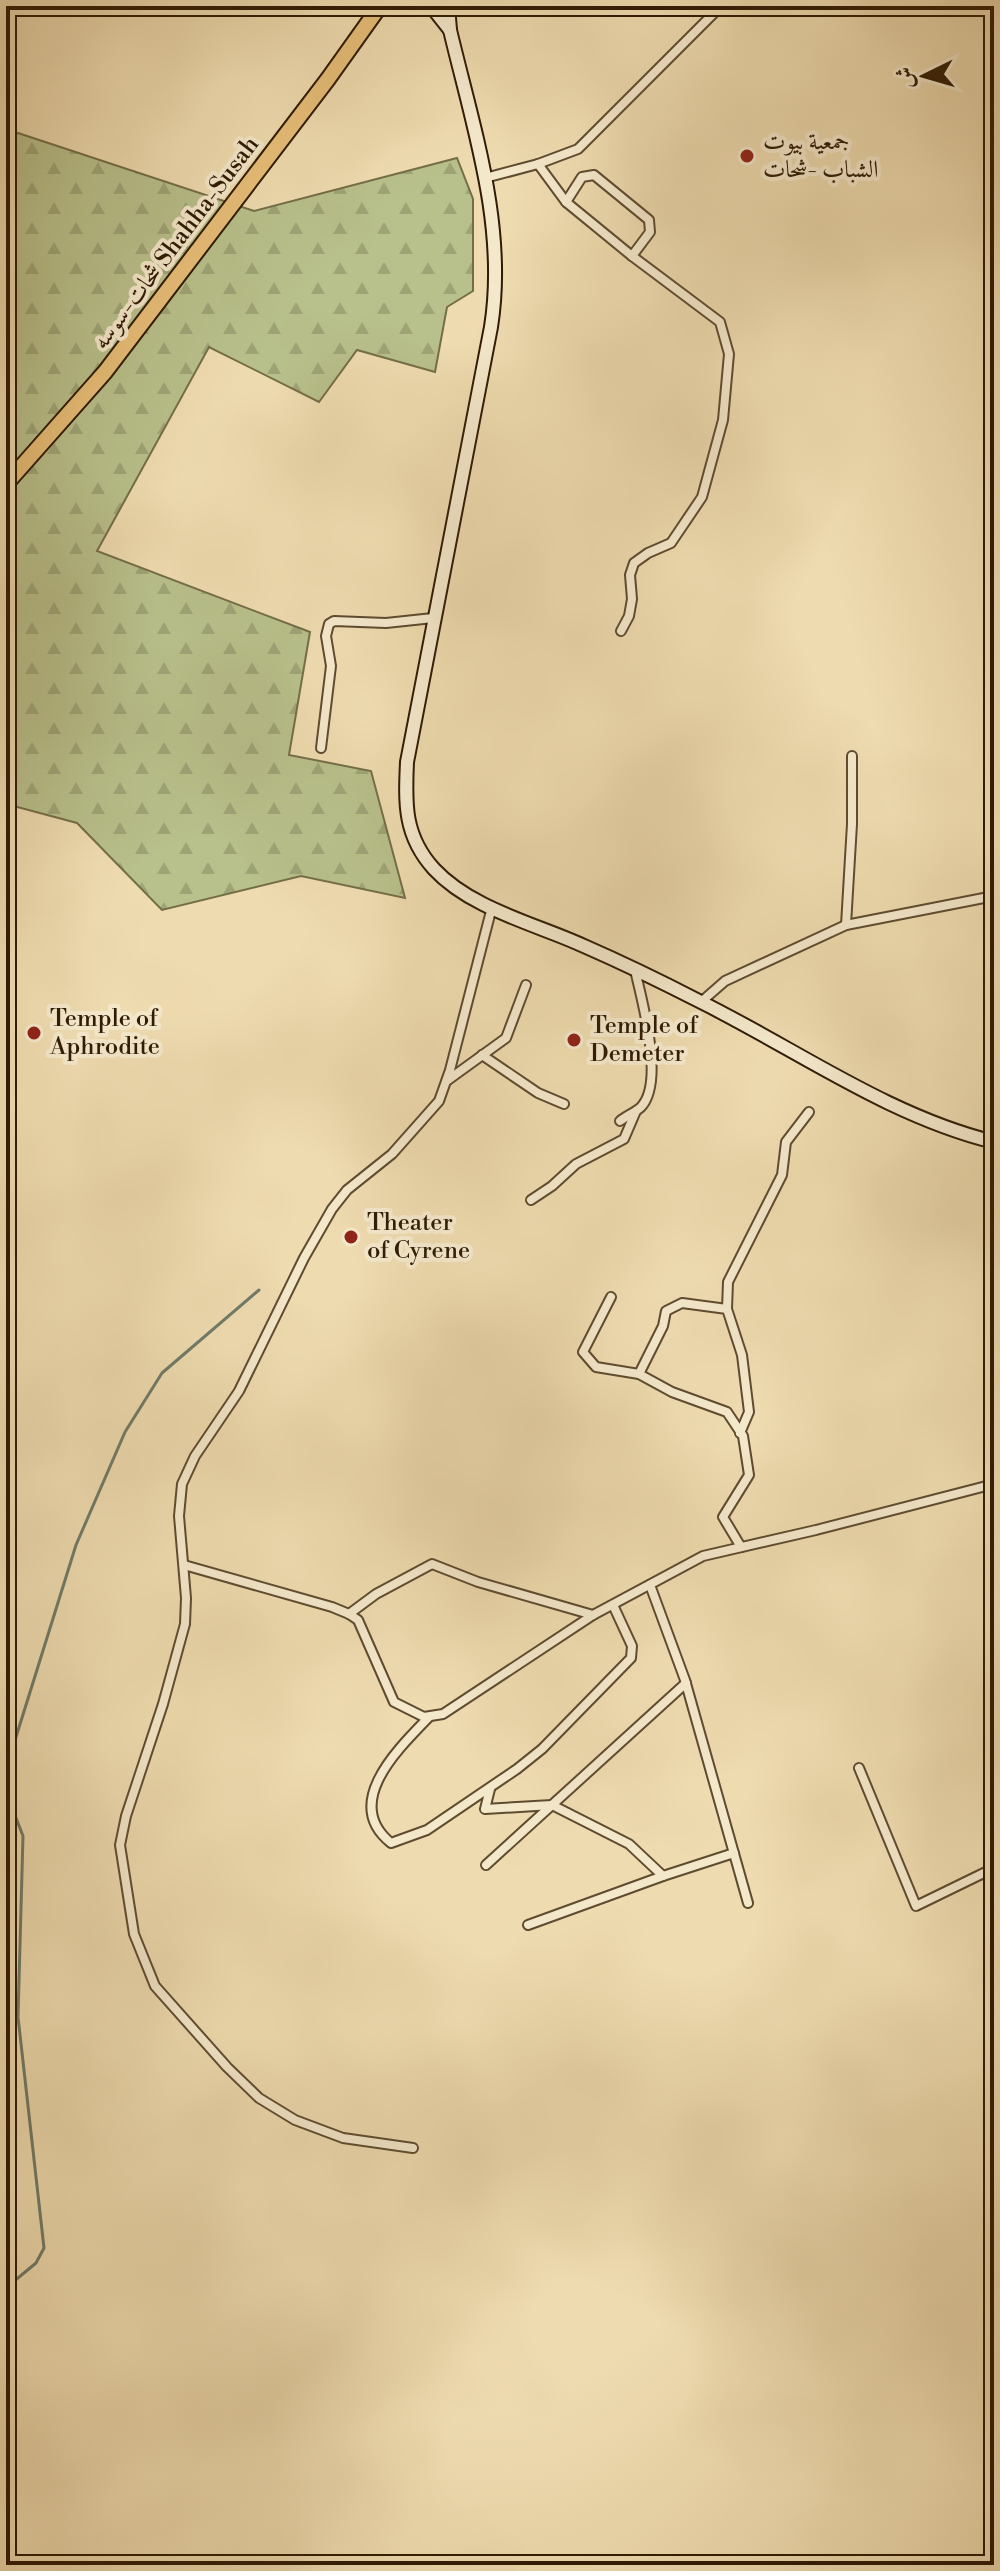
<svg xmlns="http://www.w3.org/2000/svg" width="1000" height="2571" font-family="'Libre Bodoni',Amiri,serif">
  <defs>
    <pattern id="forest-firs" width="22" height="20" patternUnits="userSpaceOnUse" patternTransform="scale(2)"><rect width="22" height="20" fill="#b8c08b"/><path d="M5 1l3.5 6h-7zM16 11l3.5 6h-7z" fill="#9ea476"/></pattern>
  </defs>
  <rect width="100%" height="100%" fill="#eedbaf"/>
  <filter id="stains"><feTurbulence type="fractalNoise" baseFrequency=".0025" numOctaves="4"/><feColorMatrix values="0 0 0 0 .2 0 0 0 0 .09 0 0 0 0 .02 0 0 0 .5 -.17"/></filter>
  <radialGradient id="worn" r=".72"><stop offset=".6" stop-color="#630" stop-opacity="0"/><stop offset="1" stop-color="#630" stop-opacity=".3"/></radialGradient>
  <polygon fill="url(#forest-firs)" stroke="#746e48" stroke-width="2" points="18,133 254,211 457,158 473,199 473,291 447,307 435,372 357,350 319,402 209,347 97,551 310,632 289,755 371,771 405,898 301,876 162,910 77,823 6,804 6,134"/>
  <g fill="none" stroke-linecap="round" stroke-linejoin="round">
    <g stroke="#6f7b69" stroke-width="3">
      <polyline points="6,1769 76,1545 125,1432 162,1373 259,1290"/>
      <polyline points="6,1792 23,1836 18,2017 44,2248 36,2263 6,2288"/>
    </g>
    <defs>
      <g id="minor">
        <polyline points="538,164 566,202 632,256 720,322 729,354 723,420 702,497 671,543 648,553 634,563 630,575 632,599 629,616 621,631"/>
        <polyline points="485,178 538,164 578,149 721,6"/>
        <polyline points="566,202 582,177 594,175 649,220 650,232 632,256"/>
        <polyline points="321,748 331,666 326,636 329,624 334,621 386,623 433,618"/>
        <polyline points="846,925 852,824 852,756"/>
        <polyline points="701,1002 725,981 846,925 994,896"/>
        <polyline points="482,1055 538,1093 564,1104"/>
        <polyline points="448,1080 506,1038 526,985"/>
        <path d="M 620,1121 C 626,1116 636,1112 641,1107 C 665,1082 642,1001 635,970"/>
        <polyline points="531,1200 552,1186 576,1164 624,1139 636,1111"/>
        <polyline points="611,1297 583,1352 596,1367 639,1374 672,1392 727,1412 743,1436 749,1475 723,1517 741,1547"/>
        <polyline points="727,1309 728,1282 782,1175 786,1142 809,1112"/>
        <polyline points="639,1374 663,1326 666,1311 682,1303 727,1309 742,1355 749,1412 740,1433"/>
        <polyline points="184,1565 332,1607 349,1614 358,1620 394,1702 424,1717 443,1714 593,1615 703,1556 816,1530 994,1484"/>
        <polyline points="650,1585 685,1680 748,1903"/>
        <polyline points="349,1614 376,1594 432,1564 478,1582 593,1615"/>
        <path d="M 429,1717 C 399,1748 341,1803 391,1843 L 427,1830 L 517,1769 L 542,1749 L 631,1658 L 632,1646 L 613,1605"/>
        <polyline points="859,1768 916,1906 994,1868"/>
        <polyline points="490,1789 485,1809 552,1805 629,1844 663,1876 734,1853"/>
        <polyline points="486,1865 686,1683"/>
        <polyline points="528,1925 663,1876"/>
        <polyline points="413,2148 343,2138 295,2120 259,2098 227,2067 155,1986 134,1934 120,1845 126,1816 163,1704 185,1624 186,1598 179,1516 182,1484 195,1456 239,1391 304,1258 332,1209 347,1190 392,1154 439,1101 450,1070 492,907"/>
        <polyline points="186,2561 190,2565"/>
      </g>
      <g id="secondary">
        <polyline points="431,6 450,30"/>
        <path d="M 448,6 L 450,30 C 473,127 507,227 491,327 L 407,762 C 405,804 404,836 434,869 C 471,909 536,924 584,946 C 623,963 662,982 699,1001 C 796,1049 888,1116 994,1142"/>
      </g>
      <polyline id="primary" points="6,484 105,372 328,79 380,6"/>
    </defs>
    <use href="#minor" stroke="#5f4b30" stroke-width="12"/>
    <use href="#secondary" stroke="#2f1b05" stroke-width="16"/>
    <use href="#primary" stroke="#2f1b05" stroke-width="18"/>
    <use href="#minor" stroke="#f4e8cb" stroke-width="8"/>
    <use href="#secondary" stroke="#f4e8cb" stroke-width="12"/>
    <use href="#primary" stroke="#e7be78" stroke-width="14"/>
  </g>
  <g fill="#8f2418" stroke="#f4e8cb" stroke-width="3">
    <circle cx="747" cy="156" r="8"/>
    <circle cx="34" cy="1033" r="8"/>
    <circle cx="574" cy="1040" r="8"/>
    <circle cx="351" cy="1237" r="8"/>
  </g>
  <g text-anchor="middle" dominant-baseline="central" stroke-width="8" stroke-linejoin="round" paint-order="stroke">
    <g font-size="24" fill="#2f1b05" stroke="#f4e8cb" text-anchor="start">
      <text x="763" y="142">جمعية بيوت<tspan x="763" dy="28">الشباب -شحات</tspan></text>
      <text x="50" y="1019">Temple of<tspan x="50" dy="28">Aphrodite</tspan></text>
      <text x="590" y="1026">Temple of<tspan x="590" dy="28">Demeter</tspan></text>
      <text x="367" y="1223">Theater<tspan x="367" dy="28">of Cyrene</tspan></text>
    </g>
    <g font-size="24" fill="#2f1b05" stroke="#f4e8cb">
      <text transform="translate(176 243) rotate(-53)">شحات-سوسه Shahha-Susah</text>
    </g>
  </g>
  <rect width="1000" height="2571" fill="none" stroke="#eedbaf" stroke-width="32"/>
  <rect x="8" y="8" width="984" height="2555" fill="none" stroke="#2f1b05" stroke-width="4"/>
  <rect x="16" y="16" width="968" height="2539" fill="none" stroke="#2f1b05" stroke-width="2"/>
  <g transform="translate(924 76) rotate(265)" stroke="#f4e8cb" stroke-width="6" paint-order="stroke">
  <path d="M0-6L14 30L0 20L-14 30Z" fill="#2f1b05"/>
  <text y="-12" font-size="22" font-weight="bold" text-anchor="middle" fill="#2f1b05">ش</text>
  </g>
  <rect width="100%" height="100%" filter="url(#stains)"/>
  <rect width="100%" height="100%" fill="url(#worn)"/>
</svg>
